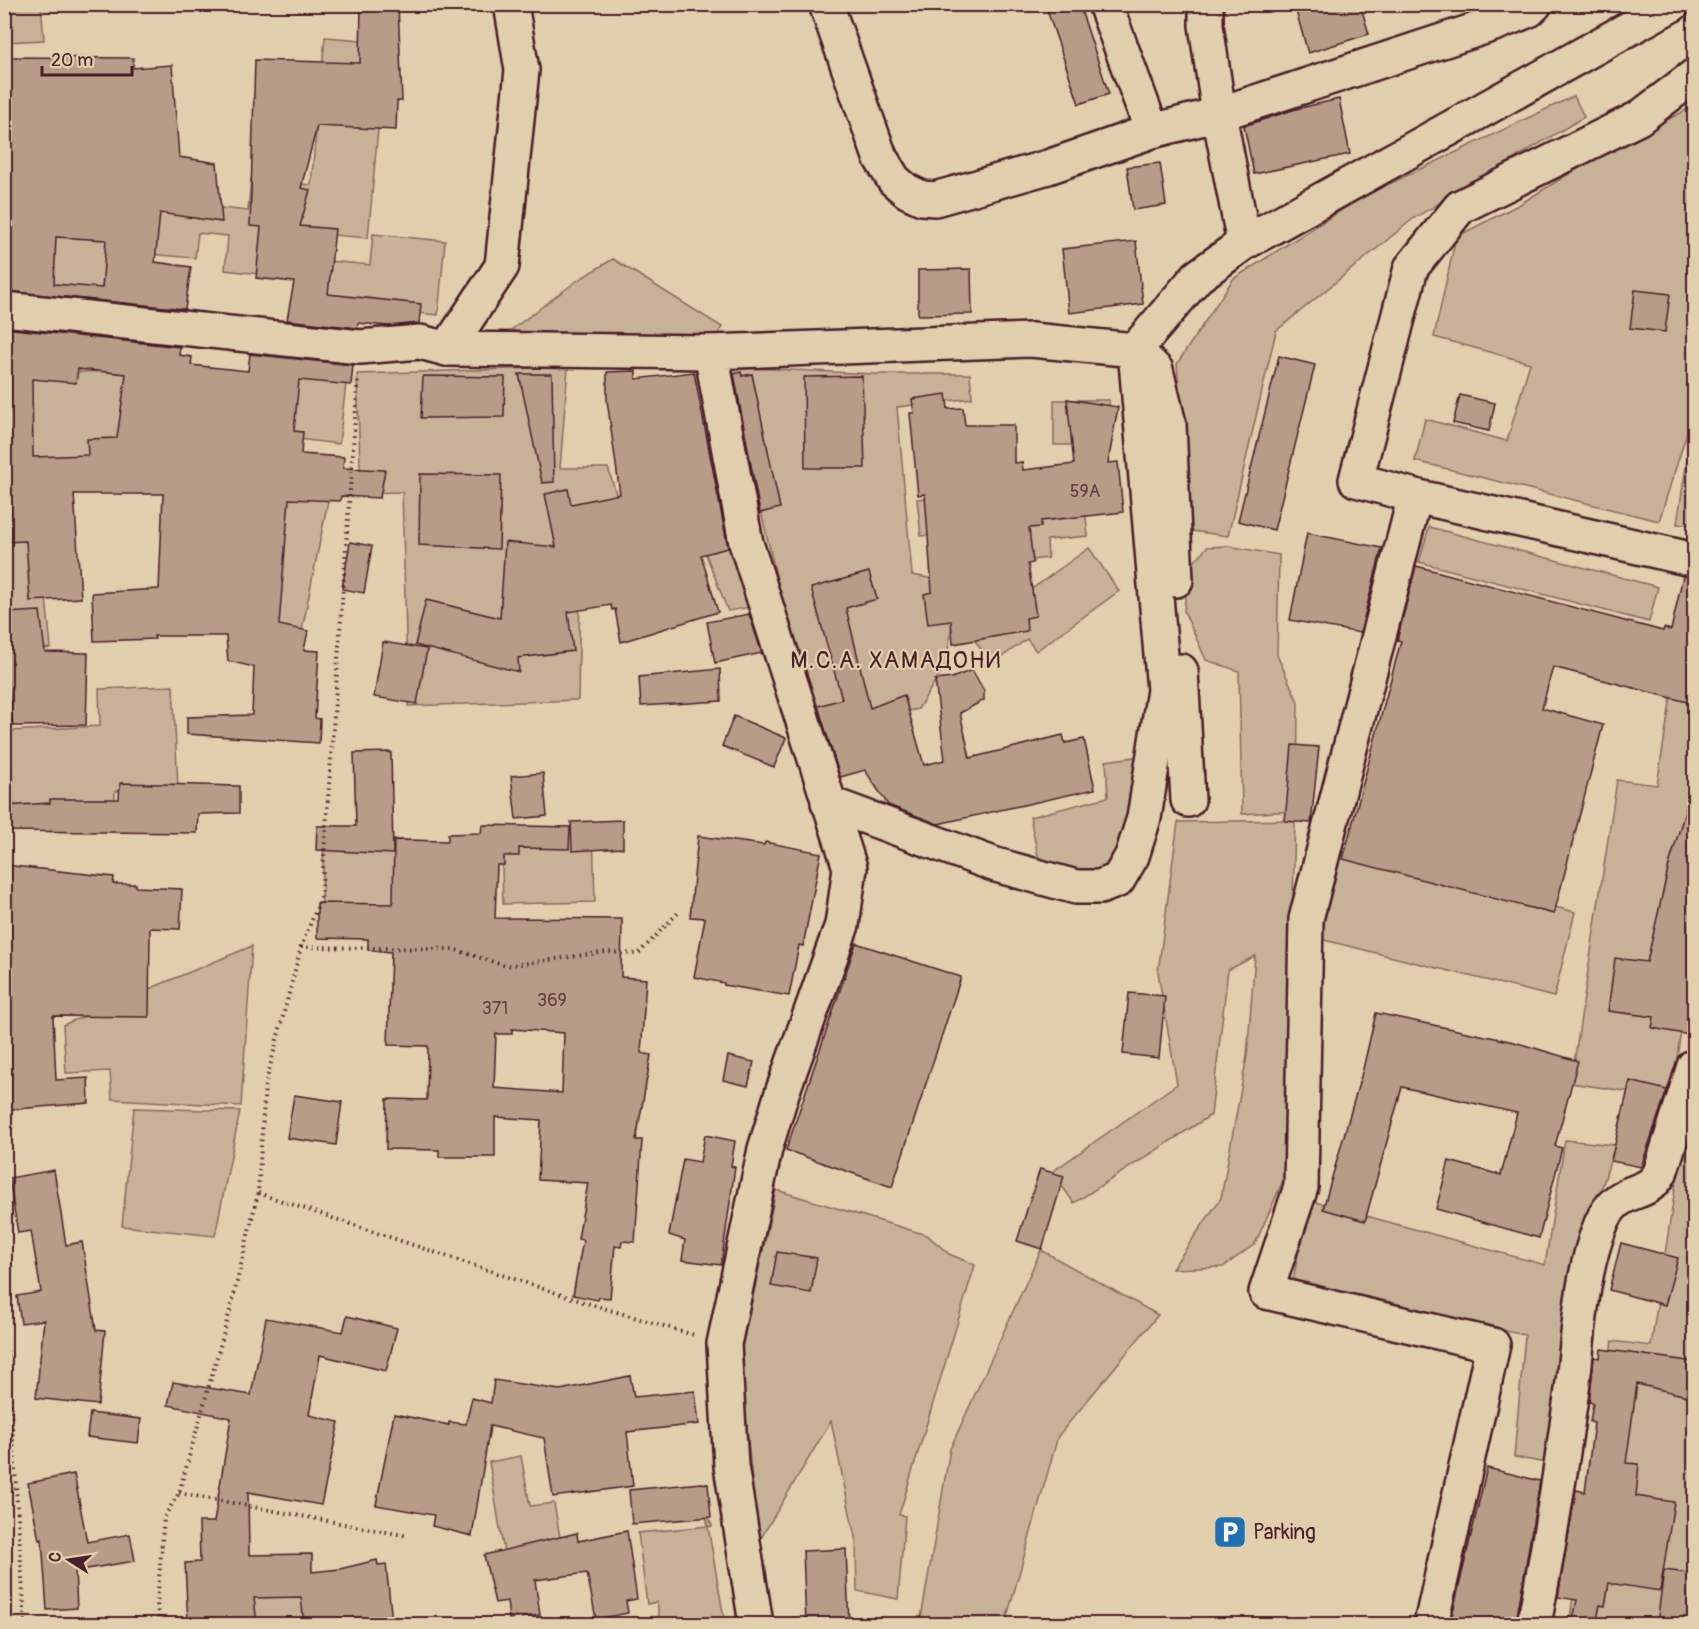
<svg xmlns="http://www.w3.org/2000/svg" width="1699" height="1629" font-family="Pangolin,sans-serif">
  <rect width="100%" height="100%" fill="#e1ceac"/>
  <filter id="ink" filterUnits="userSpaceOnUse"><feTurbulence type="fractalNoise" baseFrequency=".0167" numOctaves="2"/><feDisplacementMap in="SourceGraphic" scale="12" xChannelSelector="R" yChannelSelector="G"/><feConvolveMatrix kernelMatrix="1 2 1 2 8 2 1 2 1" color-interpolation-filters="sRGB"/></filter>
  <g filter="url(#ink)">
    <g fill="#c8b297" stroke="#896861" stroke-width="1.5">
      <polygon points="5,4 41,5 44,40 5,42"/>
      <polygon points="325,37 386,42 368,238 284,231 279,276 225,270 228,236 198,233 195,258 137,253 132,301 47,293 58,174 203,206 248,211 251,179 311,185"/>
      <polygon points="1574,96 1584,117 1414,218 1276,331 1228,536 1192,531 1177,364 1233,279 1362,197"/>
      <polygon points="1694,106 1694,410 1659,521 1415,461 1425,419 1507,441 1530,363 1434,337 1456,237 1520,204 1603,153"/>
      <polygon points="20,167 5,283 4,168"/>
      <polygon points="373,234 445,241 438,315 293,301 297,258 370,265"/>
      <polygon points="613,259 722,327 713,342 559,341 511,330 578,280"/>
      <polygon points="4,329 79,341 80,372 130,371 126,427 109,476 5,489"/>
      <polygon points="256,364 347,375 339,444 248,433"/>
      <polygon points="568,367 560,468 608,468 619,503 729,476 762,605 728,611 702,544 580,586 578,700 408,706 402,492 361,493 357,374"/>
      <polygon points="727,367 874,374 970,374 972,398 897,407 912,575 958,583 946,664 918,709 813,732"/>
      <rect x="1054" y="400" width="55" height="45"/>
      <polygon points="1694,415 1694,524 1677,524"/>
      <polygon points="266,462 333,476 300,640 265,660 227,652"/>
      <polygon points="1082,481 1088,536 1047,540 1048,558 960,568 955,533 921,536 917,499"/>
      <polygon points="39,527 51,648 24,651 28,691 5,694 4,531"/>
      <polygon points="1429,527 1658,587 1649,622 1419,562"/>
      <polygon points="1228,546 1279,555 1277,655 1298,702 1297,811 1242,814 1239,671 1206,660 1184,611 1188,569 1207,547"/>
      <polygon points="1089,548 1119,591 1036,651 1027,639 992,664 958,618 1019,598"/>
      <polygon points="1679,646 1694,648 1694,943 1671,1098 1571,1083 1617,780 1657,785"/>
      <polygon points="173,686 178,788 115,791 115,814 14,819 10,731 100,726 99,689"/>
      <polygon points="1150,755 1111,874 1040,866 1030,817 1108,797 1106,761"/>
      <polygon points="1295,820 1286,1174 1255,1244 1223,1267 1172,1269 1221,1198 1247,1056 1255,956 1228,970 1211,1115 1074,1203 1052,1172 1177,1084 1158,972 1178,822"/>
      <polygon points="593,829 595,902 503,904 501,832"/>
      <polygon points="324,837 432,841 428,928 321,924"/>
      <polygon points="1341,853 1575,912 1554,997 1320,939"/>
      <polygon points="252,946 241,1106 112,1099 110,1071 66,1073 63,1025"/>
      <polygon points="1694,1064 1694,1624 1569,1624 1612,1341 1651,1346"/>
      <polygon points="134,1108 240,1111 215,1236 122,1226"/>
      <polygon points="1565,1140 1615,1145 1580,1259 1551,1464 1514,1457 1525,1335 1292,1287 1308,1200 1545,1265"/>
      <polygon points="776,1190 927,1235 949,1254 975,1265 899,1515 905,1516 898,1599 857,1591 856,1542 831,1421 758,1543 740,1357"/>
      <polygon points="1041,1250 1158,1315 1058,1436 1005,1624 920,1624 950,1449"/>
      <polygon points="521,1456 530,1506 554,1503 562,1549 505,1559 489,1462"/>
      <polygon points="704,1505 712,1526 708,1527 725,1624 660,1624 657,1602 647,1604 638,1533 708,1526"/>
      <polygon points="302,1586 305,1624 236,1624 234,1590"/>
    </g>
    <g fill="#b79d88" stroke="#4a1f2b" stroke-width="1.5" fill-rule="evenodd">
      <polygon points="361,4 398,4 402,101 397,101 396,130 317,126 301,188 310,190 300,226 335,229 328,294 421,304 419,323 388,326 358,323 357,328 287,320 294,282 256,278 261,227 250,226 255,60 360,63"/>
      <polygon points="1045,4 1079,4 1109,94 1079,104"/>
      <polygon points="1294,4 1360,4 1369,34 1308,53"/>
      <path d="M 4,57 L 133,58 L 133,68 L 172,65 L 179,157 L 217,163 L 222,222 L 160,213 L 155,262 L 191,267 L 185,309 L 4,291 L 11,143 L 4,142 ZM 56,237 L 106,240 L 102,288 L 54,284 Z"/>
      <polygon points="1339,99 1350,154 1254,174 1244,126 1296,109"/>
      <polygon points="1160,163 1166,205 1133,210 1127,167"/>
      <polygon points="1136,241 1143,304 1069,313 1062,249"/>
      <polygon points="971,269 972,314 918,315 918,270"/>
      <polygon points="1635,290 1670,294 1665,332 1630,328"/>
      <path d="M 4,328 L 180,347 L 179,355 L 192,357 L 191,365 L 248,371 L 250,354 L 353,365 L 351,385 L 299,380 L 294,431 L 303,432 L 301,454 L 344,457 L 343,468 L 385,470 L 380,498 L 341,496 L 340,501 L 289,499 L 279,625 L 308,631 L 304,650 L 319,651 L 315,718 L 320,719 L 319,743 L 187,734 L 187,717 L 252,715 L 254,667 L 228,661 L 226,636 L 154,636 L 155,639 L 94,641 L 92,593 L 159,589 L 163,494 L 74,494 L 81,598 L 30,601 L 26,541 L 4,542 ZM 78,369 L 126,374 L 117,438 L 87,439 L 88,455 L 33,457 L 32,379 L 76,383 Z"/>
      <polygon points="1279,356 1315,365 1274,530 1238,521"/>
      <polygon points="636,371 636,379 694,372 728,548 701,555 718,612 621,642 615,609 612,610 611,605 568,612 573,651 518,658 519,672 415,645 426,600 500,618 505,542 556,547 545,494 568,489 571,504 620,494 607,400 607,372"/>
      <polygon points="741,372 742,376 752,374 780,508 760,513 734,374"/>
      <polygon points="519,374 552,374 554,482 542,483"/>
      <polygon points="423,376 505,377 504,417 421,418"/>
      <polygon points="862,376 865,468 805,468 804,377"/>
      <polygon points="946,394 948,409 963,408 965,425 1014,425 1014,463 1022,462 1023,470 1074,464 1067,399 1118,407 1108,463 1118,462 1123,512 1041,521 1041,527 1029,528 1033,563 1028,564 1036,616 1026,618 1027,631 953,644 951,621 928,624 924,594 932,592 925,494 918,495 910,413 914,413 912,399"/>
      <polygon points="1460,395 1495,403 1489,431 1453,423"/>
      <polygon points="420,474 501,475 499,549 419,545"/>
      <polygon points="1307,533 1382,548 1360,633 1290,620"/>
      <polygon points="350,542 372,546 364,593 342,589"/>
      <polygon points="1416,566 1663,631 1664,628 1671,630 1683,576 1695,574 1695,704 1553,667 1542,708 1603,725 1554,914 1343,859 1401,641 1397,640"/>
      <polygon points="869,572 877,599 846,608 870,708 904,695 924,765 945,760 935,680 952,678 972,670 984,691 984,700 960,713 970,758 1063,735 1065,743 1084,739 1095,789 938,824 888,805 865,770 840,777 818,706 842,699 811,588"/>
      <polygon points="40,611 45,652 88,653 86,725 13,726 4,646 4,613"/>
      <polygon points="749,614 762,653 715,663 707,622"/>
      <polygon points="383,642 427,649 417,704 374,697"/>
      <polygon points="720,669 721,701 641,706 639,677"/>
      <polygon points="734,716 786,738 774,767 722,746"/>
      <polygon points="1292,745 1319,747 1311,823 1285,821"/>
      <polygon points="391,752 393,854 316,850 317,826 356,826 354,753"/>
      <polygon points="543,773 547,816 516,819 511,776"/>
      <polygon points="120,783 239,786 239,813 198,814 197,833 4,831 4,806 50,803 50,799 119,799"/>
      <polygon points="1688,801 1695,802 1695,1036 1652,1028 1654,1017 1608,1011 1615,958 1647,962 1669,865"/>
      <polygon points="623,820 623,848 572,851 571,822"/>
      <path d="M 482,825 L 570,827 L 569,849 L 519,848 L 519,856 L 504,856 L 504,865 L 497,865 L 495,918 L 622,919 L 621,977 L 646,979 L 641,1053 L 651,1055 L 636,1140 L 642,1140 L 635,1242 L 622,1241 L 621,1247 L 615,1246 L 610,1298 L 599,1297 L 598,1300 L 573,1295 L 583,1240 L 578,1239 L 588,1183 L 538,1180 L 541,1120 L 495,1117 L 495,1157 L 439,1157 L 439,1150 L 386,1149 L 387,1099 L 427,1100 L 428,1046 L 388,1045 L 391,952 L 368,950 L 368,939 L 317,938 L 317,903 L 393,904 L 394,840 L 448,841 L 448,834 L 481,833 ZM 512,1029 L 564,1033 L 562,1093 L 494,1088 L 496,1034 L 512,1034 Z"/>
      <polygon points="698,836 764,845 765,842 821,853 803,946 799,945 789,996 724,985 724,983 694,977 705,918 690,917"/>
      <polygon points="4,865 114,877 113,884 136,884 136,887 182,889 180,929 150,928 149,1017 53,1016 56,1080 88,1078 89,1103 4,1110"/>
      <polygon points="856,943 961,977 892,1187 786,1150"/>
      <polygon points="1129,993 1165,996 1159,1058 1123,1054"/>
      <polygon points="1376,1013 1514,1042 1578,1061 1555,1146 1562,1148 1539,1238 1436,1209 1449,1161 1501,1175 1517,1113 1402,1087 1365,1221 1323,1209 1363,1069"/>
      <polygon points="728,1056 754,1062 748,1086 723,1080"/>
      <polygon points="1630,1081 1667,1090 1641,1167 1611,1161"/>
      <polygon points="294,1095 342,1102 336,1145 287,1138"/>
      <polygon points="705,1135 735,1141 731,1166 735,1167 721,1265 682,1260 685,1240 669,1235 683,1159 700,1162"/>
      <polygon points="1040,1169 1064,1176 1042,1249 1017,1241"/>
      <polygon points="54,1170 66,1245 82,1242 96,1330 105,1331 98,1405 36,1398 44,1320 21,1323 17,1296 41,1292 31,1231 18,1233 9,1178"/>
      <polygon points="1621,1243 1678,1258 1665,1305 1609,1290"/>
      <polygon points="777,1252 817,1258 811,1293 771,1286"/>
      <polygon points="347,1316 397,1328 386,1371 320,1355 309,1415 339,1422 321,1505 248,1492 249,1555 312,1554 312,1572 340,1569 377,1560 378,1565 386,1564 392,1622 304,1624 301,1597 254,1598 257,1624 188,1624 185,1563 200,1562 199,1522 214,1522 231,1418 168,1405 173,1382 251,1395 266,1318 343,1332"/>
      <polygon points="1601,1349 1695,1362 1695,1398 1637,1384 1626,1463 1639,1464 1636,1496 1674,1502 1660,1591 1609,1583 1605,1606 1600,1605 1596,1624 1572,1624 1577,1600 1558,1597 1576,1490 1585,1492 1594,1423 1590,1422 1593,1403 1589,1402 1594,1357 1600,1358"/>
      <polygon points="630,1376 634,1397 695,1391 699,1424 627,1432 633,1486 553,1497 544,1438 490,1426 472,1536 432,1526 434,1515 376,1505 394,1414 449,1425 449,1422 466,1424 472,1398 491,1403 494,1380 560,1390"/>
      <polygon points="90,1413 141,1419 138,1443 87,1437"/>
      <polygon points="1487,1468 1540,1481 1516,1624 1450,1624"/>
      <polygon points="74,1474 87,1542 130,1534 135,1561 75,1571 77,1608 47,1610 42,1539 39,1540 28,1483"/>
      <polygon points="701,1483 708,1484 711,1517 632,1524 629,1490"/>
      <polygon points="627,1531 637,1599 626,1601 628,1613 596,1619 587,1573 535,1580 540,1615 509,1619 507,1601 495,1603 484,1555 577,1533 578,1541"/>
      <polygon points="846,1549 849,1624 806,1624 803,1551"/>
      <polygon points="1664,1570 1695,1574 1695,1624 1657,1624"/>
    </g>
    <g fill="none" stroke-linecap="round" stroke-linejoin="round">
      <defs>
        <g id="minor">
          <polyline points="511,4 522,70 502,266 447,349 711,352"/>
          <polyline points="826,4 880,157 894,180 907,191 922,198 935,199 1048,167 1152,131 1219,114 1497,23 1529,10 1535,4"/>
          <polyline points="1105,4 1152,131"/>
          <polyline points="1206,4 1206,25 1219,114 1244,243"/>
          <polyline points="4,309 360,347 420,342 447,349"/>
          <polyline points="1415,496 1306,919 1301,1187 1266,1292 1493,1345 1431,1624"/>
          <polyline points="1686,558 1415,496 1356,480 1411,268 1460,207 1639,118 1694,76"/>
          <polyline points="1176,580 1169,424 1156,370 1135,350 1197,277 1244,243 1673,4"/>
          <polyline points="1181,671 1188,800"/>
          <polyline points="756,1624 731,1466 724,1344 765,1149 782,1093 842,925 850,868 746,543 711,352 1031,340 1135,350 1164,690 1144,818 1132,856 1118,880 1100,887 1076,887 996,865 828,803"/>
          <path d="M 1534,1624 C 1549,1547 1561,1469 1572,1390 C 1579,1335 1580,1276 1601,1224 C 1618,1183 1646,1200 1660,1173 L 1694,1066"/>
        </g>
      </defs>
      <use href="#minor" stroke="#4a1f2b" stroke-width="38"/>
      <g stroke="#4a1f2b" stroke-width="4" stroke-dasharray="1.5 4.5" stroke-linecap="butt">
        <polyline points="301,947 453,949 506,966 606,952 638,954 678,913"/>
        <polyline points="258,1193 583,1302 694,1335"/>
        <polyline points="4,1302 25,1624"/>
        <polyline points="179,1493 408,1536"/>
        <polyline points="159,1624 157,1604 164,1517 179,1493 231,1307 258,1193 265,1086 301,947 321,898 358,378"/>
      </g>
      <use href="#minor" stroke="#e1ceac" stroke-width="33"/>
    </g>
  </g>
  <defs>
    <symbol id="parking-square" viewBox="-11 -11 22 22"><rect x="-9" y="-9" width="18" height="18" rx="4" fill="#1f6fb2" stroke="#e1ceac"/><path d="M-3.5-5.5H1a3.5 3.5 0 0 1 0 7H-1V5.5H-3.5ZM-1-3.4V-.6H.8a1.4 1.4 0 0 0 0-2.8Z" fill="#fff"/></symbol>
  </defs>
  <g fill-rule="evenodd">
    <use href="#parking-square" x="1211" y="1513" width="38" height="38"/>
  </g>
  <g text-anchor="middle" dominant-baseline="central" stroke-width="4.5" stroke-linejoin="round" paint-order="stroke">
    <g font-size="18" fill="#653e42">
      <text x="1085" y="491">59А</text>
      <text x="552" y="1000">369</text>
      <text x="495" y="1008">371</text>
    </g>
    <g font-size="21" fill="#4a1f2b" stroke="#e1ceac" text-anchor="start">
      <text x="1253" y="1532">Parking</text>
    </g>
    <g font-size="24" letter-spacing="1.5" fill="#4a1f2b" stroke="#e1ceac">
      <text x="896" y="660">М.С.А. ХАМАДОНИ</text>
    </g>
  </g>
  <rect width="1699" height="1629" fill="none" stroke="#e1ceac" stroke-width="24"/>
  <rect x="12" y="12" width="1675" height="1605" fill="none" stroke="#4a1f2b" stroke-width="2" filter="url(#ink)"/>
  <g transform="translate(69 1560) rotate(282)" stroke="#e1ceac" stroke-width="4.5" paint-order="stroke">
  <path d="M0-4.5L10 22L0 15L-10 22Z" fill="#4a1f2b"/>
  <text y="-9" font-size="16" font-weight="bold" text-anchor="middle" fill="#4a1f2b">С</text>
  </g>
  <path d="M42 66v9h90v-9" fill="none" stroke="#4a1f2b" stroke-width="3"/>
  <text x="51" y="66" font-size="18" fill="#4a1f2b" stroke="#e1ceac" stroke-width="4.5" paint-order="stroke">20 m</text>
</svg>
